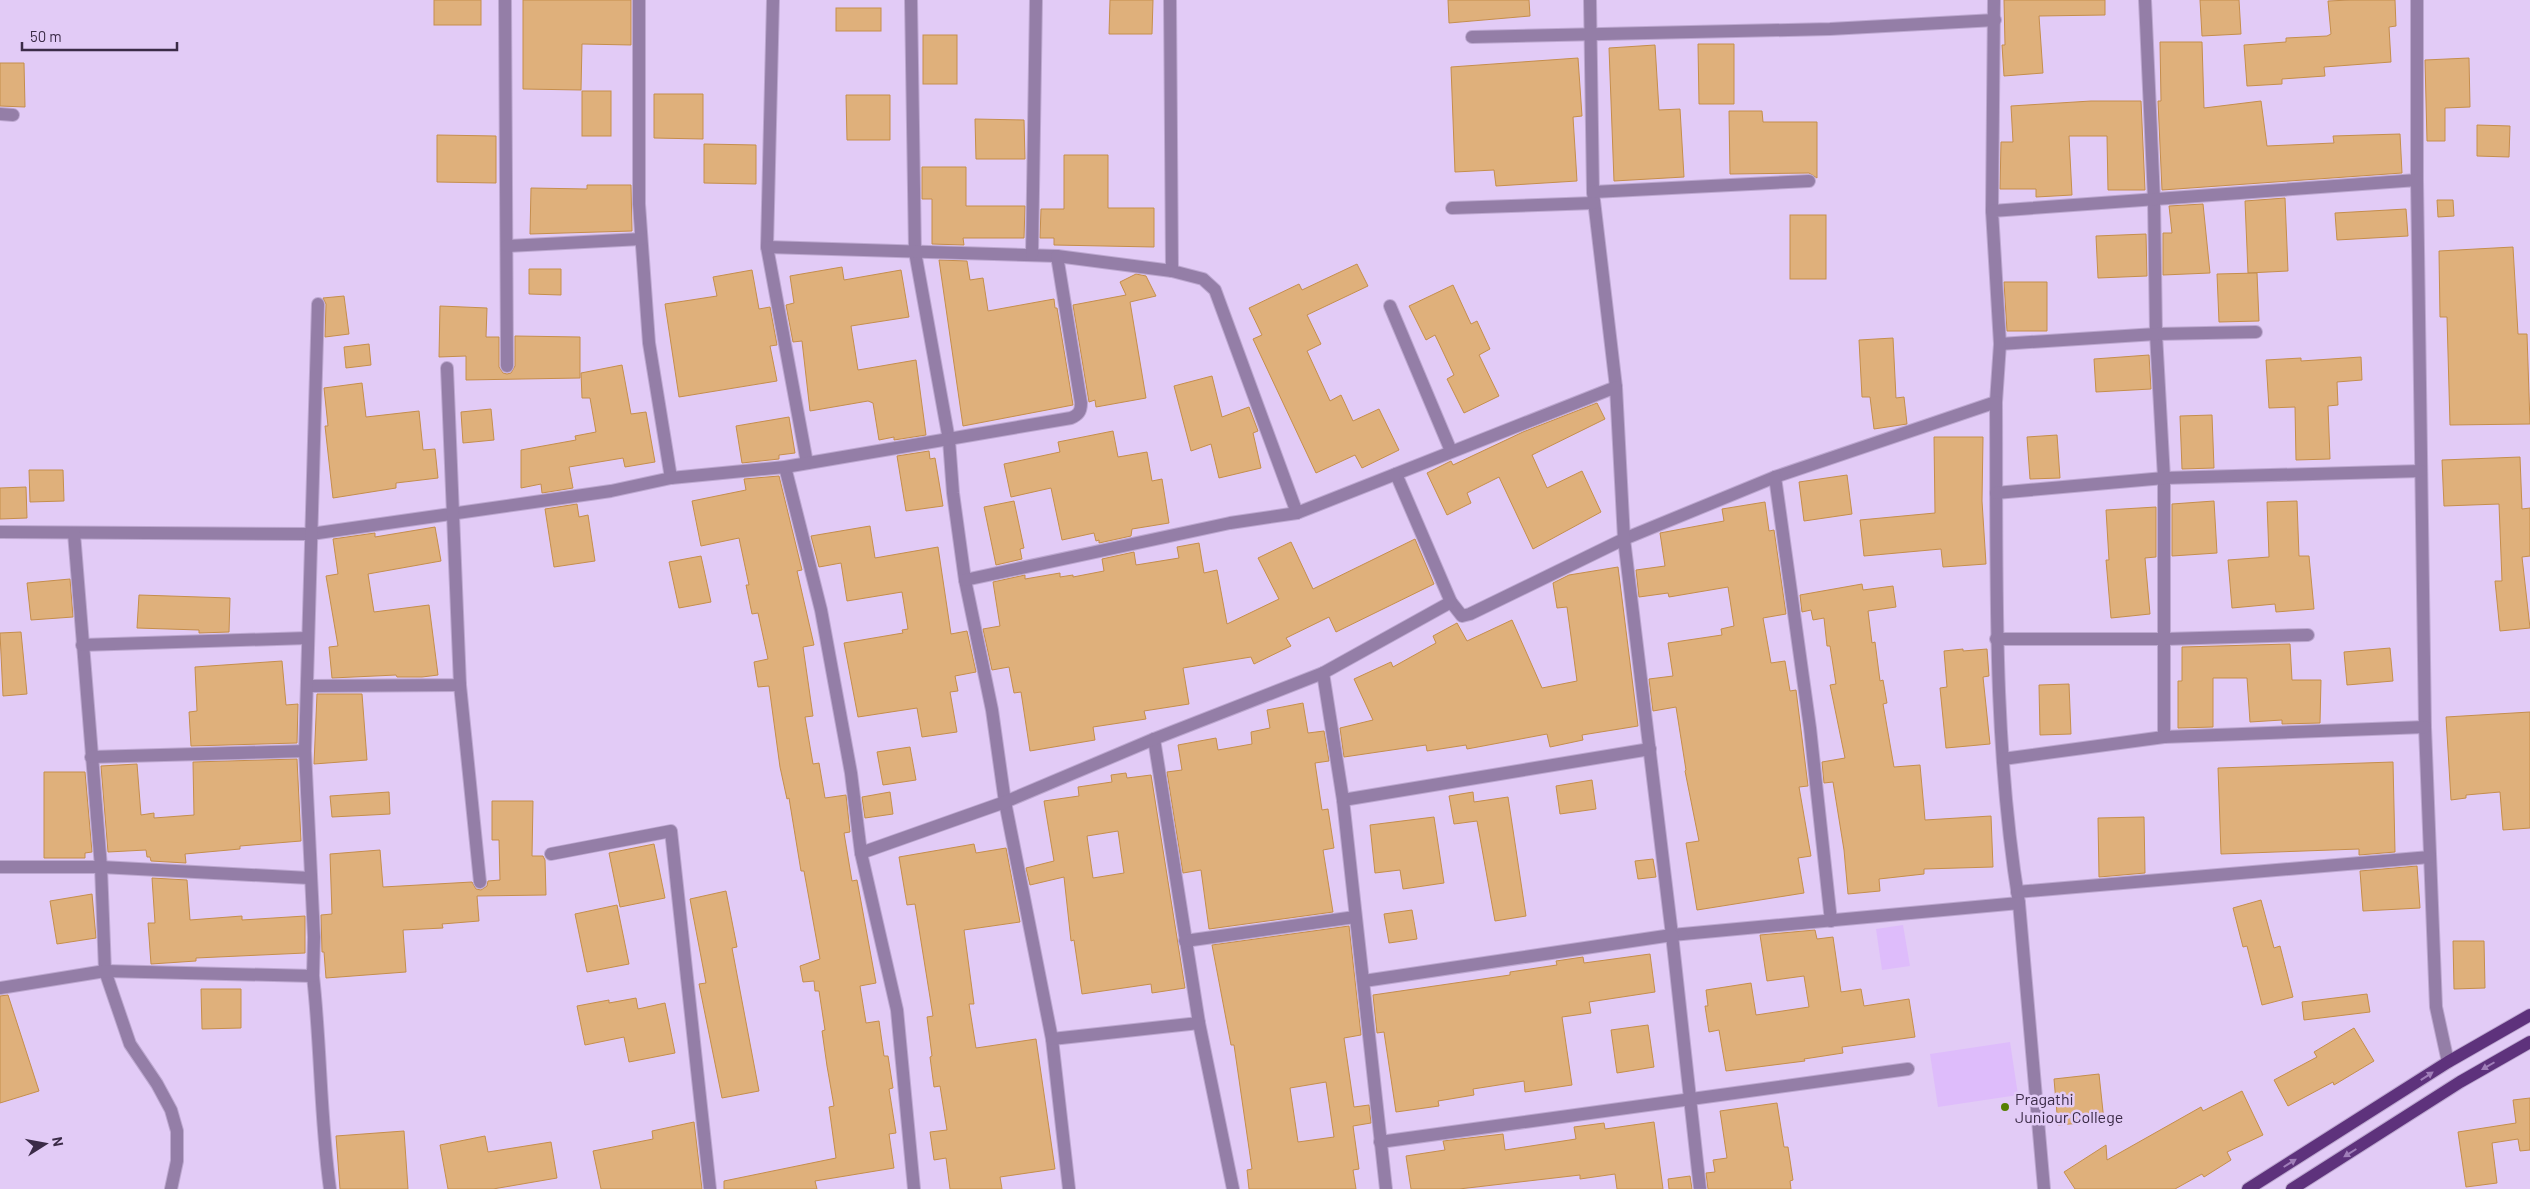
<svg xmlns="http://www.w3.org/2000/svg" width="2530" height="1189" font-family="Barlow,sans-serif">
  <rect width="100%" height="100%" fill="#e2cbf6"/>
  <g fill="#debcfb">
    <polygon points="1903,925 1910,966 1882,970 1876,929"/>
    <polygon points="2010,1042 2018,1095 1938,1107 1930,1054"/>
  </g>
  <g fill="#dfb07b" stroke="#c58e4c" fill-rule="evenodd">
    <rect x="434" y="0" width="47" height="25"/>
    <polygon points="523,0 631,0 631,45 582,44 581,90 523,89"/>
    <polygon points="1110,0 1153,0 1152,34 1109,34"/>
    <polygon points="1448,0 1529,0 1530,16 1449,23"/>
    <polygon points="2004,0 2105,0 2105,15 2039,16 2043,73 2004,76 2002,45 2005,45"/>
    <polygon points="2200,0 2239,0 2241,34 2202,36"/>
    <polygon points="2350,0 2395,0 2396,26 2389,27 2391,62 2324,67 2325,76 2282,79 2282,84 2247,86 2244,45 2286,42 2286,38 2327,36 2331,34 2328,1"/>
    <rect x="836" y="8" width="45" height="23"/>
    <rect x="923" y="35" width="34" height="49"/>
    <polygon points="2160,42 2202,42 2204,108 2261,101 2267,146 2334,143 2333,136 2400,134 2402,173 2162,190 2158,101 2161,101"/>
    <polygon points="1698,44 1734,44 1734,104 1699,104"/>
    <polygon points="1655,45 1659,110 1680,109 1684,177 1614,181 1609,48"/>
    <polygon points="1578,58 1582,116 1573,117 1577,181 1496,186 1494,170 1455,172 1451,67"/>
    <polygon points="2469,58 2470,107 2445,108 2445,141 2427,141 2425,60"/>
    <polygon points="0,63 24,63 25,107 0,106"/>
    <rect x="582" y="91" width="29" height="45"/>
    <polygon points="654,94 703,94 703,139 654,138"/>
    <polygon points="846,95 890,95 890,140 847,140"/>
    <polygon points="2091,101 2141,101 2145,190 2108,190 2107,136 2069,136 2072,195 2036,197 2036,189 2000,189 2001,142 2013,142 2011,106"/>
    <polygon points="1729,111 1762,111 1763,122 1817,122 1817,178 1809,173 1730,174"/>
    <polygon points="975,119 1024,120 1025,159 976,159"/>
    <polygon points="2477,125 2510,126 2509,157 2477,156"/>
    <polygon points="437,135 496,136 496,183 437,182"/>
    <polygon points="704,144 756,145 756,184 704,183"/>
    <polygon points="1064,155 1108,155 1108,208 1154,208 1154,247 1054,245 1054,238 1040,238 1041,209 1064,209"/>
    <polygon points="922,167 966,167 966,206 1025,206 1024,238 963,238 964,245 932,244 932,199 922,199"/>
    <polygon points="587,185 631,185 632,231 530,234 531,188 587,189"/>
    <polygon points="2285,198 2288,271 2248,273 2245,201"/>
    <polygon points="2437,200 2453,200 2454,216 2438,217"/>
    <polygon points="2203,204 2210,273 2163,275 2163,233 2172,233 2169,206"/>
    <polygon points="2406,209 2408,236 2337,240 2335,213"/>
    <rect x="1790" y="215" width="36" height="64"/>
    <polygon points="2146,234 2147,276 2098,278 2096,236"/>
    <polygon points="2513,247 2518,334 2527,334 2530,424 2450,425 2447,317 2440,317 2439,251"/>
    <polygon points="939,260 967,261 970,280 983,278 988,311 1054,299 1055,308 1057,308 1073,405 963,426"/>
    <polygon points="1357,264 1368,286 1307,315 1321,344 1307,351 1330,401 1341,395 1353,421 1379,409 1399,450 1362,468 1355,455 1316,473 1253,339 1262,335 1249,308 1299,284 1302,290"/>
    <polygon points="842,267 844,280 901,270 909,317 851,326 858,370 916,360 926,435 894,440 894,437 879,440 873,403 868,401 810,411 802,341 793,342 786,305 794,303 790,276"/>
    <polygon points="529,269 561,269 561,295 529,294"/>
    <polygon points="752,270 759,309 770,307 777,345 770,346 777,381 679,397 665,304 717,296 713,277"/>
    <polygon points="2257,273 2259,321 2219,322 2217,274"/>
    <polygon points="1136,274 1146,276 1156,296 1130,302 1146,398 1096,407 1095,400 1089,402 1073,305 1126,295 1120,282"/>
    <polygon points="2004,282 2047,282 2047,331 2007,331"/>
    <polygon points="1453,285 1471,324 1477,321 1490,349 1479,355 1499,396 1464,413 1447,379 1454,375 1435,335 1426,340 1409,306"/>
    <polygon points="344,296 349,334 325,337 326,304 323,298"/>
    <polygon points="440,306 487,308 486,337 499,337 499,367 503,373 507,374 511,373 515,366 515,336 580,337 580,378 466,380 466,356 439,357"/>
    <polygon points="1893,338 1896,398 1904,397 1907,424 1874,429 1870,397 1862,397 1859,340"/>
    <polygon points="369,344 371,365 346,368 344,347"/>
    <polygon points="2149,355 2151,389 2096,392 2094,359"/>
    <polygon points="2361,357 2362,380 2337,382 2338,405 2328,406 2330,459 2296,460 2295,407 2269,408 2266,360 2301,358 2301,361"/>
    <polygon points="622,365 631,414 646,412 655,462 625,467 623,458 569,467 573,488 542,493 541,484 521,488 521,450 576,440 575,436 596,432 590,398 582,398 581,373"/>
    <polygon points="1212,376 1222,417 1249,407 1258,431 1253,433 1261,468 1219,478 1211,444 1191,451 1174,386"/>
    <polygon points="362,383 366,417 419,411 423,450 435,449 438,478 396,483 396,488 333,498 325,426 328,426 324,388"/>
    <polygon points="1597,403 1605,419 1532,455 1547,488 1582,471 1601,512 1533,549 1499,477 1467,493 1471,503 1447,515 1427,473 1451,461 1453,465 1523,432"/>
    <polygon points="491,409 494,440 463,443 461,412"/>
    <polygon points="2212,415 2214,468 2182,469 2180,416"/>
    <polygon points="789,417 795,453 779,455 779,459 742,463 736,426"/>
    <polygon points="1113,431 1118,457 1147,452 1152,481 1162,479 1169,523 1132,529 1131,536 1099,543 1099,540 1096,541 1094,533 1062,540 1051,488 1011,497 1004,464 1060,452 1058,442"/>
    <polygon points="2057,435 2060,478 2030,479 2027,437"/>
    <polygon points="1934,437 1983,437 1982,501 1986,564 1943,567 1941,549 1864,556 1860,520 1935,513"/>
    <polygon points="929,451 930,459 935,458 943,506 906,511 897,456"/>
    <polygon points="2520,457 2522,509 2530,508 2530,556 2522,557 2530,628 2500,631 2495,581 2502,581 2499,504 2444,506 2442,460"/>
    <polygon points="29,470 63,470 64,501 30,502"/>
    <polygon points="1847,475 1852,514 1804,521 1799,482"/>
    <polygon points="779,476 802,570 797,571 814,645 803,647 813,716 805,717 813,764 819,763 825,798 846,795 850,832 844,833 852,881 857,880 876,983 860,986 866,1023 879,1021 884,1056 888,1056 893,1088 889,1089 896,1133 889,1134 894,1168 815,1181 817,1189 724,1189 724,1181 836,1158 829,1107 834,1106 827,1066 822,1031 825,1030 819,991 815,991 814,981 803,982 800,966 820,959 804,871 801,871 789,798 787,799 780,767 769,686 758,687 754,662 768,659 758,613 752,614 746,585 749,585 739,538 701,546 692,501 746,490 744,479"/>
    <polygon points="26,487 27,518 0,519 0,488"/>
    <polygon points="1014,501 1024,548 1020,549 1022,559 996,565 984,507"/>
    <polygon points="2214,501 2217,553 2172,556 2172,504"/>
    <polygon points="2297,501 2299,556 2309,556 2314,609 2276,612 2275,604 2232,608 2228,560 2269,557 2267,502"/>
    <polygon points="1765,502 1769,531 1774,530 1786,614 1763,618 1771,663 1785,661 1790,691 1796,690 1808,786 1799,787 1811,856 1798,858 1804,893 1697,910 1686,843 1699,841 1685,771 1686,770 1676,707 1653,711 1649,679 1673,676 1668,643 1722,635 1721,629 1734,626 1728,587 1669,597 1668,593 1639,597 1636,570 1665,566 1660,533 1724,521 1722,509"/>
    <polygon points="577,504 579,517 588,515 595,561 554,567 545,509"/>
    <polygon points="2156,507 2156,557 2145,558 2150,614 2111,618 2106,560 2109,560 2106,510"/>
    <polygon points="870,526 875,558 938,547 951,634 967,631 976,672 955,676 958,691 950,692 957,732 922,737 917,708 858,717 844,643 903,633 902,630 908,629 902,592 847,601 841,563 819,567 811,536"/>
    <polygon points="435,527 441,561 368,574 374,612 429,605 438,675 422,677 397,677 396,675 332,678 329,647 338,646 326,576 338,574 333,539 375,533 375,537"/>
    <polygon points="1415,539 1434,584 1336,632 1329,617 1286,638 1291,646 1254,664 1251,657 1183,668 1189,704 1144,711 1146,719 1093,727 1095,740 1030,751 1021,692 1014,693 1009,667 992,670 983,629 1000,626 993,582 1025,575 1025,579 1060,573 1060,577 1073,575 1073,577 1104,571 1102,559 1134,552 1136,565 1179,558 1177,547 1199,543 1204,573 1217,570 1227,624 1279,599 1258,558 1291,542 1313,589"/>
    <polygon points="701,556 711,602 679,608 669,562"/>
    <polygon points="1618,567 1638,726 1582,735 1583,740 1550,747 1547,734 1467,749 1466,745 1427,751 1426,745 1344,757 1340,728 1373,720 1354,679 1391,662 1393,667 1436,643 1433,636 1457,623 1467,641 1512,620 1542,688 1577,681 1567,607 1557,608 1553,583 1569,575"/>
    <polygon points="70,579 73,617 31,620 27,583"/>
    <polygon points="1862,584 1863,590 1893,586 1896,607 1868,611 1872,643 1875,642 1880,681 1883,680 1887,703 1883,704 1894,767 1920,765 1925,820 1991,816 1993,867 1924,869 1924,874 1879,879 1880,891 1848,894 1844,850 1833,782 1824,783 1822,762 1845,758 1830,685 1836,684 1830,646 1827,646 1824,618 1813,620 1811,610 1802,612 1800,595"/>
    <polygon points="139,595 230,598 229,632 199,633 199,630 137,628"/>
    <polygon points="21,632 27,694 3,696 0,633"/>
    <polygon points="2290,644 2292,680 2321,680 2320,723 2282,724 2282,720 2250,722 2247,678 2213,678 2213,727 2178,728 2178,681 2182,681 2182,647"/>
    <polygon points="2390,648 2393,681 2347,685 2344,652"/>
    <polygon points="1963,649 1963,651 1987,649 1989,676 1983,677 1990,744 1946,748 1940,688 1947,687 1944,651"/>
    <polygon points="282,661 286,705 298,704 297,743 191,746 189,712 197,711 195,667"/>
    <polygon points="2069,684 2071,734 2040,735 2039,685"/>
    <polygon points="317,694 362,694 367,760 314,764"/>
    <polygon points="1303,703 1308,733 1324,731 1329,761 1315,763 1322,810 1328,809 1334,848 1323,850 1333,912 1209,929 1201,870 1183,873 1167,772 1182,770 1178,745 1216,738 1218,750 1252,744 1251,732 1270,728 1267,710"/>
    <polygon points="2530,712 2530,828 2503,830 2500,792 2466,795 2466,798 2451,800 2446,717"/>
    <polygon points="910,747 916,780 883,785 877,752"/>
    <polygon points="297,759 301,841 240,846 240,849 185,854 186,863 151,861 150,857 147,857 146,850 108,852 101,766 137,764 141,815 154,813 154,818 194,815 193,762"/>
    <polygon points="2393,762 2395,852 2359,855 2359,849 2221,854 2218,768"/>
    <polygon points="44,772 85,772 92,852 85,853 85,858 44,858"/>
    <path d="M 1126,773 L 1127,778 L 1151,775 L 1185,988 L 1152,993 L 1151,984 L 1082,994 L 1074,940 L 1071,941 L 1064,877 L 1030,885 L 1026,868 L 1054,861 L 1044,801 L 1079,796 L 1078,787 L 1112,782 L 1111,775 ZM 1118,831 L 1124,873 L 1093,878 L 1087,836 Z"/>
    <polygon points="1592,780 1596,809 1560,814 1556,786"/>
    <polygon points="389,792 390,814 332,817 330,796"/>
    <polygon points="890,792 893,814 865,818 862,797"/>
    <polygon points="1473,792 1474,802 1508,797 1526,916 1495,921 1477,821 1454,824 1449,796"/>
    <polygon points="492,801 533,801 532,856 543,856 545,860 546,895 477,896 479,921 442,924 443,928 403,930 406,972 326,978 324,952 322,952 321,915 332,914 330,854 380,850 383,887 472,882 476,889 481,890 487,886 488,881 500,880 499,840 492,840"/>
    <polygon points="1434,817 1444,883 1403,889 1400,870 1375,873 1370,825"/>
    <polygon points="2144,817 2145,873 2099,877 2098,818"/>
    <polygon points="654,844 665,898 620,907 609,853"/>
    <polygon points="974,844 976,853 1006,848 1020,922 964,930 974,1004 969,1004 976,1048 1036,1039 1055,1169 1000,1177 1002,1189 950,1189 946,1158 934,1160 930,1132 947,1130 940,1086 934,1087 930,1057 932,1056 927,1017 933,1016 915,904 907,905 899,857"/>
    <polygon points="1653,859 1656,877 1638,879 1635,861"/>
    <polygon points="2417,866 2420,908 2363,911 2360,871"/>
    <polygon points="152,878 187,880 190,920 242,916 242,920 305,916 305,953 196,958 196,961 151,964 148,923 155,923"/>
    <polygon points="726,891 737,947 732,948 759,1091 722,1098 699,984 706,983 690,899"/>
    <polygon points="92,894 96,938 57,944 50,901"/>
    <polygon points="2261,900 2274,948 2280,946 2293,997 2262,1005 2247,946 2243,947 2233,908"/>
    <polygon points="617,905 629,964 587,972 575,914"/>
    <polygon points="1412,910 1417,939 1389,943 1384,914"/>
    <path d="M 1349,926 L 1361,1035 L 1344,1038 L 1354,1107 L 1369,1105 L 1371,1123 L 1353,1126 L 1359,1169 L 1353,1170 L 1356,1189 L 1249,1189 L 1247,1170 L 1252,1169 L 1234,1045 L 1231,1045 L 1212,945 ZM 1326,1082 L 1334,1137 L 1298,1142 L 1290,1088 Z"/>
    <polygon points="1815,930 1817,939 1833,937 1841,992 1861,989 1864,1006 1909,999 1915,1037 1842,1047 1843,1053 1804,1059 1805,1061 1726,1071 1719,1030 1709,1032 1705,1006 1708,1006 1706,990 1751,983 1756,1015 1809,1007 1804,976 1767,981 1760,935"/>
    <polygon points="2453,941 2484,941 2485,988 2454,989"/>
    <polygon points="1650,954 1655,992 1589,1002 1591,1013 1562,1017 1572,1085 1525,1092 1524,1081 1473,1089 1474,1095 1438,1101 1439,1106 1396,1112 1384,1032 1377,1033 1373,995 1510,975 1510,972 1557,965 1556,961 1583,957 1584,963"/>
    <polygon points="201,989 241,989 241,1028 202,1029"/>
    <polygon points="2367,994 2370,1012 2304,1020 2302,1002"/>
    <polygon points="8,995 39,1091 0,1103 0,996"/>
    <polygon points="636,998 638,1009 665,1003 675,1053 629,1062 624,1037 585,1045 577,1006 609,1000 609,1003"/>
    <polygon points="1648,1025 1654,1067 1617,1073 1611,1030"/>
    <polygon points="2354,1028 2374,1061 2334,1085 2333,1082 2288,1106 2274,1080 2317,1057 2314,1052"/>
    <polygon points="2099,1074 2104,1121 2058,1125 2054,1079"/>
    <polygon points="2242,1091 2263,1135 2227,1152 2231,1160 2204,1177 2202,1174 2175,1189 2075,1189 2064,1172 2106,1145 2107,1160 2201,1107 2203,1111"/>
    <polygon points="2530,1098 2530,1150 2520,1151 2518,1139 2492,1143 2497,1183 2466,1187 2458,1132 2516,1123 2513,1100"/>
    <polygon points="1777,1103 1784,1147 1788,1147 1793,1180 1790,1181 1791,1189 1708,1189 1706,1173 1715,1172 1713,1160 1727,1158 1720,1111"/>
    <polygon points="694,1122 702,1189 601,1189 593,1151 653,1139 652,1131"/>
    <polygon points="1654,1122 1663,1189 1617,1189 1615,1174 1580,1179 1580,1175 1459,1189 1411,1189 1406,1156 1445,1150 1443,1141 1503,1134 1505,1150 1576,1139 1574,1127 1604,1123 1605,1129"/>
    <polygon points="404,1131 408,1189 340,1189 336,1136"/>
    <polygon points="485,1136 488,1152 551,1142 557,1178 493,1189 448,1189 440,1145"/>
    <polygon points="1690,1176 1692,1189 1669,1189 1668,1179"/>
  </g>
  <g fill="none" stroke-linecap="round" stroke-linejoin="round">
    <defs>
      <g id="minor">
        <polyline points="505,0 507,366"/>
        <polyline points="639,0 639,204 649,343 671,478"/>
        <polyline points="773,0 767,247 807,463"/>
        <polyline points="911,0 915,252 949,440 953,493 965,580 992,710 1005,802 1052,1039 1069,1189"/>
        <polyline points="1170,0 1172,271"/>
        <polyline points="1590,0 1593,192 1616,387"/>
        <polyline points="2145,0 2154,199 2156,334 2164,478 2164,737"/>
        <polyline points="1472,37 1830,29 1995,20"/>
        <polyline points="0,114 13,115"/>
        <polyline points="2417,180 2417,0"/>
        <polyline points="1593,192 1809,181"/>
        <polyline points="1452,208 1594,203"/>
        <polyline points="1992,211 1994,0"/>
        <polyline points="507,246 641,239"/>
        <polyline points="767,247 1057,256 1172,271 1203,279 1215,290 1297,513"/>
        <polyline points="1032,255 1036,0"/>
        <polyline points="1390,306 1451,451"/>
        <polyline points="2000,344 2156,334 2256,332"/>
        <polyline points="1996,402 2000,344 1992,211 2417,180 2425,727 2436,1007 2448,1062"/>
        <polyline points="785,467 821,610 851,773 861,853"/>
        <path d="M 1396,474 L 1451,602 L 1462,616 L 1470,614 L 1624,539 L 1775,477 L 1996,402 C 1997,569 1992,738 2019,903"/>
        <polyline points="1775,477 1810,728 1831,921"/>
        <polyline points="1996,493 2164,478 2421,471"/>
        <path d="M 0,532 L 311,534 L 611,491 L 671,478 L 785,467 L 1071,418 C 1078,415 1081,412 1081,403 L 1057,256"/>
        <polyline points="74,533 101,867 105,971 130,1044 157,1084 171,1110 177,1131 177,1161 171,1189"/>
        <polyline points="965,580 1230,523 1297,513 1616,387 1624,539 1672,935 2019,903 2044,1189"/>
        <polyline points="1996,639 2165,639 2308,635"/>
        <polyline points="82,645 308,638"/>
        <polyline points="1323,673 1451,602"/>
        <polyline points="460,685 480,882"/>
        <polyline points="308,686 460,685 447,368"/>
        <polyline points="1154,739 1199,1023 1233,1189"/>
        <polyline points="91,757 305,751"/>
        <polyline points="2003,759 2164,737 2425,727"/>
        <polyline points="1343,800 1650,749"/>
        <polyline points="551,854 671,831 710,1189"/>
        <polyline points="0,867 101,867 309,878"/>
        <polyline points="2017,892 2430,857"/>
        <polyline points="1185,941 1355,917"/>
        <path d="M 313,976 C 321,1047 320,1118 330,1189"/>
        <polyline points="1364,981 1672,935 1700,1189"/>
        <polyline points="0,988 105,971 313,976 314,937 305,751 318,304"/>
        <polyline points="1052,1039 1199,1023"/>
        <polyline points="1380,1142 1908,1069"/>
        <polyline points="914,1189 897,1010 861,853 1005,802 1154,739 1323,673 1343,800 1386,1189"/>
      </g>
      <g id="major">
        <polyline points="2248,1189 2448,1062 2530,1015"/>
        <polyline points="2292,1189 2460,1082 2530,1042"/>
      </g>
    </defs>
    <use href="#minor" stroke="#bda8d0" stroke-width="14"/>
    <use href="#major" stroke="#bda8d0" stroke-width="14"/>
    <use href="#minor" stroke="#947ea7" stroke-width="12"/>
    <use href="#major" stroke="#5e327c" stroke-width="12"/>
  </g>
  <defs><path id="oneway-solid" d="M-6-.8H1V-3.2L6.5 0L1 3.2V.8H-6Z" transform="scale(1.25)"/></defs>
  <g fill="#a07eb9">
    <use href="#oneway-solid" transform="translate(2488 1066) rotate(150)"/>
    <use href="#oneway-solid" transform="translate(2427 1076) rotate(-33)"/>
    <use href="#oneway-solid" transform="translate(2350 1153) rotate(148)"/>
    <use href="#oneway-solid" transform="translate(2290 1163) rotate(-32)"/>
  </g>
  <circle fill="#557f01" stroke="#e2cbf6" stroke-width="2" cx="2005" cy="1107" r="5"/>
  <g text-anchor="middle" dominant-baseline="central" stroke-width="5" stroke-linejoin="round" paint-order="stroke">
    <g font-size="16" fill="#3b2b47" stroke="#e2cbf6" text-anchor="start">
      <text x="2015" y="1098">Pragathi<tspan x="2015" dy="18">Juniour College</tspan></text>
    </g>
  </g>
  <g transform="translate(45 1144) rotate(79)" stroke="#e2cbf6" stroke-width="4" paint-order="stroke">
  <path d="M0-4L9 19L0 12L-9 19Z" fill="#3b2b47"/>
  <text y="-8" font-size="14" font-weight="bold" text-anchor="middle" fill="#3b2b47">N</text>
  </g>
  <path d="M22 42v8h155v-8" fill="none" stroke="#3b2b47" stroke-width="2.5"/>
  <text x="30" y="42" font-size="15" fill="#3b2b47" stroke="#e2cbf6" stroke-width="4" paint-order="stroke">50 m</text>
</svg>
